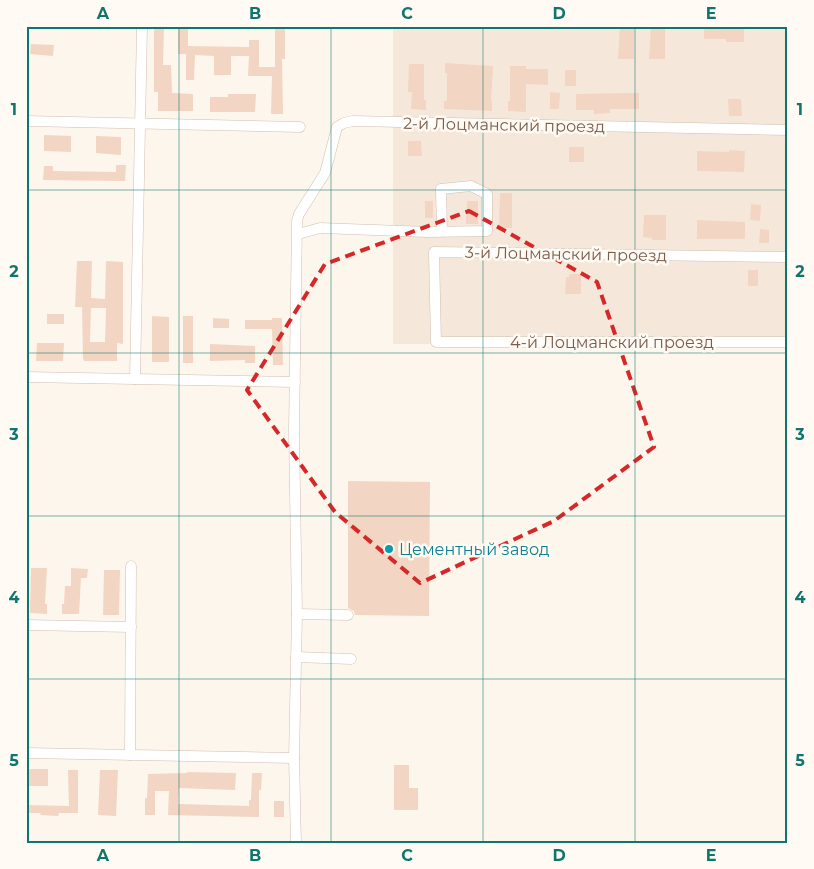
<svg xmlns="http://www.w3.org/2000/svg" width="814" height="869" font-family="Montserrat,sans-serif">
  <rect width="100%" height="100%" fill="#fdf6ec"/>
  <polygon fill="#f5e8da" points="393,26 788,26 788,345 393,344"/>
  <g fill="#f3d5c3" fill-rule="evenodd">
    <polygon points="154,26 164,26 163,65 171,65 172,93 193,94 193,111 158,111 158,92 154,92"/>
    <polygon points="178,26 188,26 188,46 249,47 249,40 259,40 259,67 275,67 275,26 285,26 285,59 282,59 283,114 271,114 272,76 248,76 249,56 231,56 231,75 214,75 214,56 195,55 194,80 186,80 186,54 178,54"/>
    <polygon points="620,26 634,26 634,59 618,59"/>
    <polygon points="651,26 665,26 665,59 649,59"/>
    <polygon points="704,26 744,26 744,42 726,42 726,39 704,39"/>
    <polygon points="31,44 54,45 53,56 30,54"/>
    <polygon points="445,63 493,66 491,100 492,100 492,111 444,109 444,101 447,101 447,73 445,73"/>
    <polygon points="409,64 424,64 424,100 426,100 426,110 411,109 412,92 408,92"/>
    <polygon points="510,66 526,66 526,69 548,69 548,85 526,84 526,112 508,111 508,101 510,101"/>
    <rect x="565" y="70" width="11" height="16"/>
    <polygon points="550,92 560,93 559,109 550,109"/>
    <polygon points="623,93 639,93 639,109 610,109 610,113 594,114 594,110 576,110 576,94"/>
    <polygon points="228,94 256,94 255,112 210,112 210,97 228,97"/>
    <polygon points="728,99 741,99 742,116 729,116"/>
    <polygon points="44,135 71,136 71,152 44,151"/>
    <polygon points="96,136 121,137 121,155 96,153"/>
    <polygon points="408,141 421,141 422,156 408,156"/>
    <rect x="569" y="147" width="15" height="15"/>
    <polygon points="729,150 745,151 744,172 697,171 697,151 729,152"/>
    <polygon points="116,165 126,165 125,181 43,180 44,166 53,166 53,171 116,172"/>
    <polygon points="500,193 512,193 512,228 499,228"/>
    <rect x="425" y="201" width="8" height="17"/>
    <polygon points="467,201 478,201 478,224 466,224"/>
    <polygon points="751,204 761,205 760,221 750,220"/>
    <polygon points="644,215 666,215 666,240 652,240 652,238 643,237"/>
    <polygon points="697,220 745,222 745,239 697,239"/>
    <polygon points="760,229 769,230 769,243 759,243"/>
    <path d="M 77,261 L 92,261 L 91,298 L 105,299 L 106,261 L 123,262 L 123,344 L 117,343 L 117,361 L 84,361 L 83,358 L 82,307 L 75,307 ZM 91,308 L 106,308 L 105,342 L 90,342 Z"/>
    <rect x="748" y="270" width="10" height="16"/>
    <polygon points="569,274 581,274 581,294 565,294 566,277 569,277"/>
    <rect x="47" y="314" width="17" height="10"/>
    <polygon points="152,316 169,317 169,362 152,362"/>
    <rect x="183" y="316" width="10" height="47"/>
    <polygon points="213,318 229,319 229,328 213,328"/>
    <polygon points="272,318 282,318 283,365 273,365 272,329 245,329 245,320 272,320"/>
    <polygon points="37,343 64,343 63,361 36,361"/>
    <polygon points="210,344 255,346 255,363 245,363 245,360 210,361"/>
    <polygon points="348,481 430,482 429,616 355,615 354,611 348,608"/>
    <polygon points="31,568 47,568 45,604 47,604 47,614 30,613"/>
    <polygon points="71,568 88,569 87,578 81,578 79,614 62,614 62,604 64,604 65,586 71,586"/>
    <polygon points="104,570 120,570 119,615 103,615"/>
    <polygon points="394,765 409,765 409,788 418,788 418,810 394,810"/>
    <rect x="26" y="769" width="22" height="17"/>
    <polygon points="68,770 78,770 78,813 59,813 58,816 40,815 41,813 26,813 26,805 69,806"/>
    <polygon points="100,770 118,770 116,816 98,815"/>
    <polygon points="187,772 236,773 235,790 179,788 178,804 249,806 249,800 251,800 252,773 262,773 261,790 259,790 259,817 168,815 169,791 155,791 155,815 145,815 145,798 147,798 148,774 187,773"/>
    <rect x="274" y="801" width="10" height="16"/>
  </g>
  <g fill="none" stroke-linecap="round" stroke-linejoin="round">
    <defs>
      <g id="minor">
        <polyline points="26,121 300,127"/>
        <polyline points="298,234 320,228 428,232 487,231 487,194 471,186 441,189 442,231"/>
        <polyline points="788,257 434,252 436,342 788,342"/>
        <polyline points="26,377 295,382"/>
        <polyline points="135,379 142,26"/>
        <polyline points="297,614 348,615"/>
        <polyline points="26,625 131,627"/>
        <polyline points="296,657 351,659"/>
        <polyline points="26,753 294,758"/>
        <polyline points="130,755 131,566"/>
        <polyline points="296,843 294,758 297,614 294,431 297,221 299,214 325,173 337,127 344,123 353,121 788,130"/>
      </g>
    </defs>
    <use href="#minor" stroke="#d1beb0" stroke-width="11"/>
    <use href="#minor" stroke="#fff" stroke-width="10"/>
  </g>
  <path fill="none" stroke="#d62828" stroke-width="4" stroke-dasharray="10 6" stroke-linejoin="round" d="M 469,211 L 597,282 L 654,447 L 554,521 L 420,583 L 335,512 L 247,390 L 325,264 Z"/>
  <path fill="none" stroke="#0f766e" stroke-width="1" stroke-opacity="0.55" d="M 179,26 L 179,843M 331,26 L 331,843M 483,26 L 483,843M 635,26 L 635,843M 26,190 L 788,190M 26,353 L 788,353M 26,516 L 788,516M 26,679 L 788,679"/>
  <circle fill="#0f9aa8" stroke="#fffaf3" stroke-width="2" cx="389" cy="549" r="5"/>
  <g text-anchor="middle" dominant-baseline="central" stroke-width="5" stroke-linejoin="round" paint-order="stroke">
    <g font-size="16" fill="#7a5c4d" stroke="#fffaf3">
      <text transform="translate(504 125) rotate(1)">2-й Лоцманский проезд</text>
      <text transform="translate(566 254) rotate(1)">3-й Лоцманский проезд</text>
      <text x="612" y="342">4-й Лоцманский проезд</text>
    </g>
    <g font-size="16" fill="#0d838f" stroke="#fffaf3" text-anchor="start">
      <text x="399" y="549">Цементный завод</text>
    </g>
  </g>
  <rect width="814" height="869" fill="none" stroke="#fffaf3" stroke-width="55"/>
  <rect x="28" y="28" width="758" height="814" fill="none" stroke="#0f766e" stroke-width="2"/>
  <g font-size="16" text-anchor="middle" font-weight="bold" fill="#0f766e">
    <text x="103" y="19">A</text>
    <text x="255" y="19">B</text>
    <text x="407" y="19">C</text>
    <text x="559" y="19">D</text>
    <text x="711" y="19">E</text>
    <text x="14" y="115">1</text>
    <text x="800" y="115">1</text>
    <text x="14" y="277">2</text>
    <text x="800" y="277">2</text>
    <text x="14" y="440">3</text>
    <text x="800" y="440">3</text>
    <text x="14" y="603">4</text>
    <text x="800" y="603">4</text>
    <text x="14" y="766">5</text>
    <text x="800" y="766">5</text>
    <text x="103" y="861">A</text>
    <text x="255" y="861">B</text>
    <text x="407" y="861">C</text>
    <text x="559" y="861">D</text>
    <text x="711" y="861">E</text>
  </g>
</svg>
